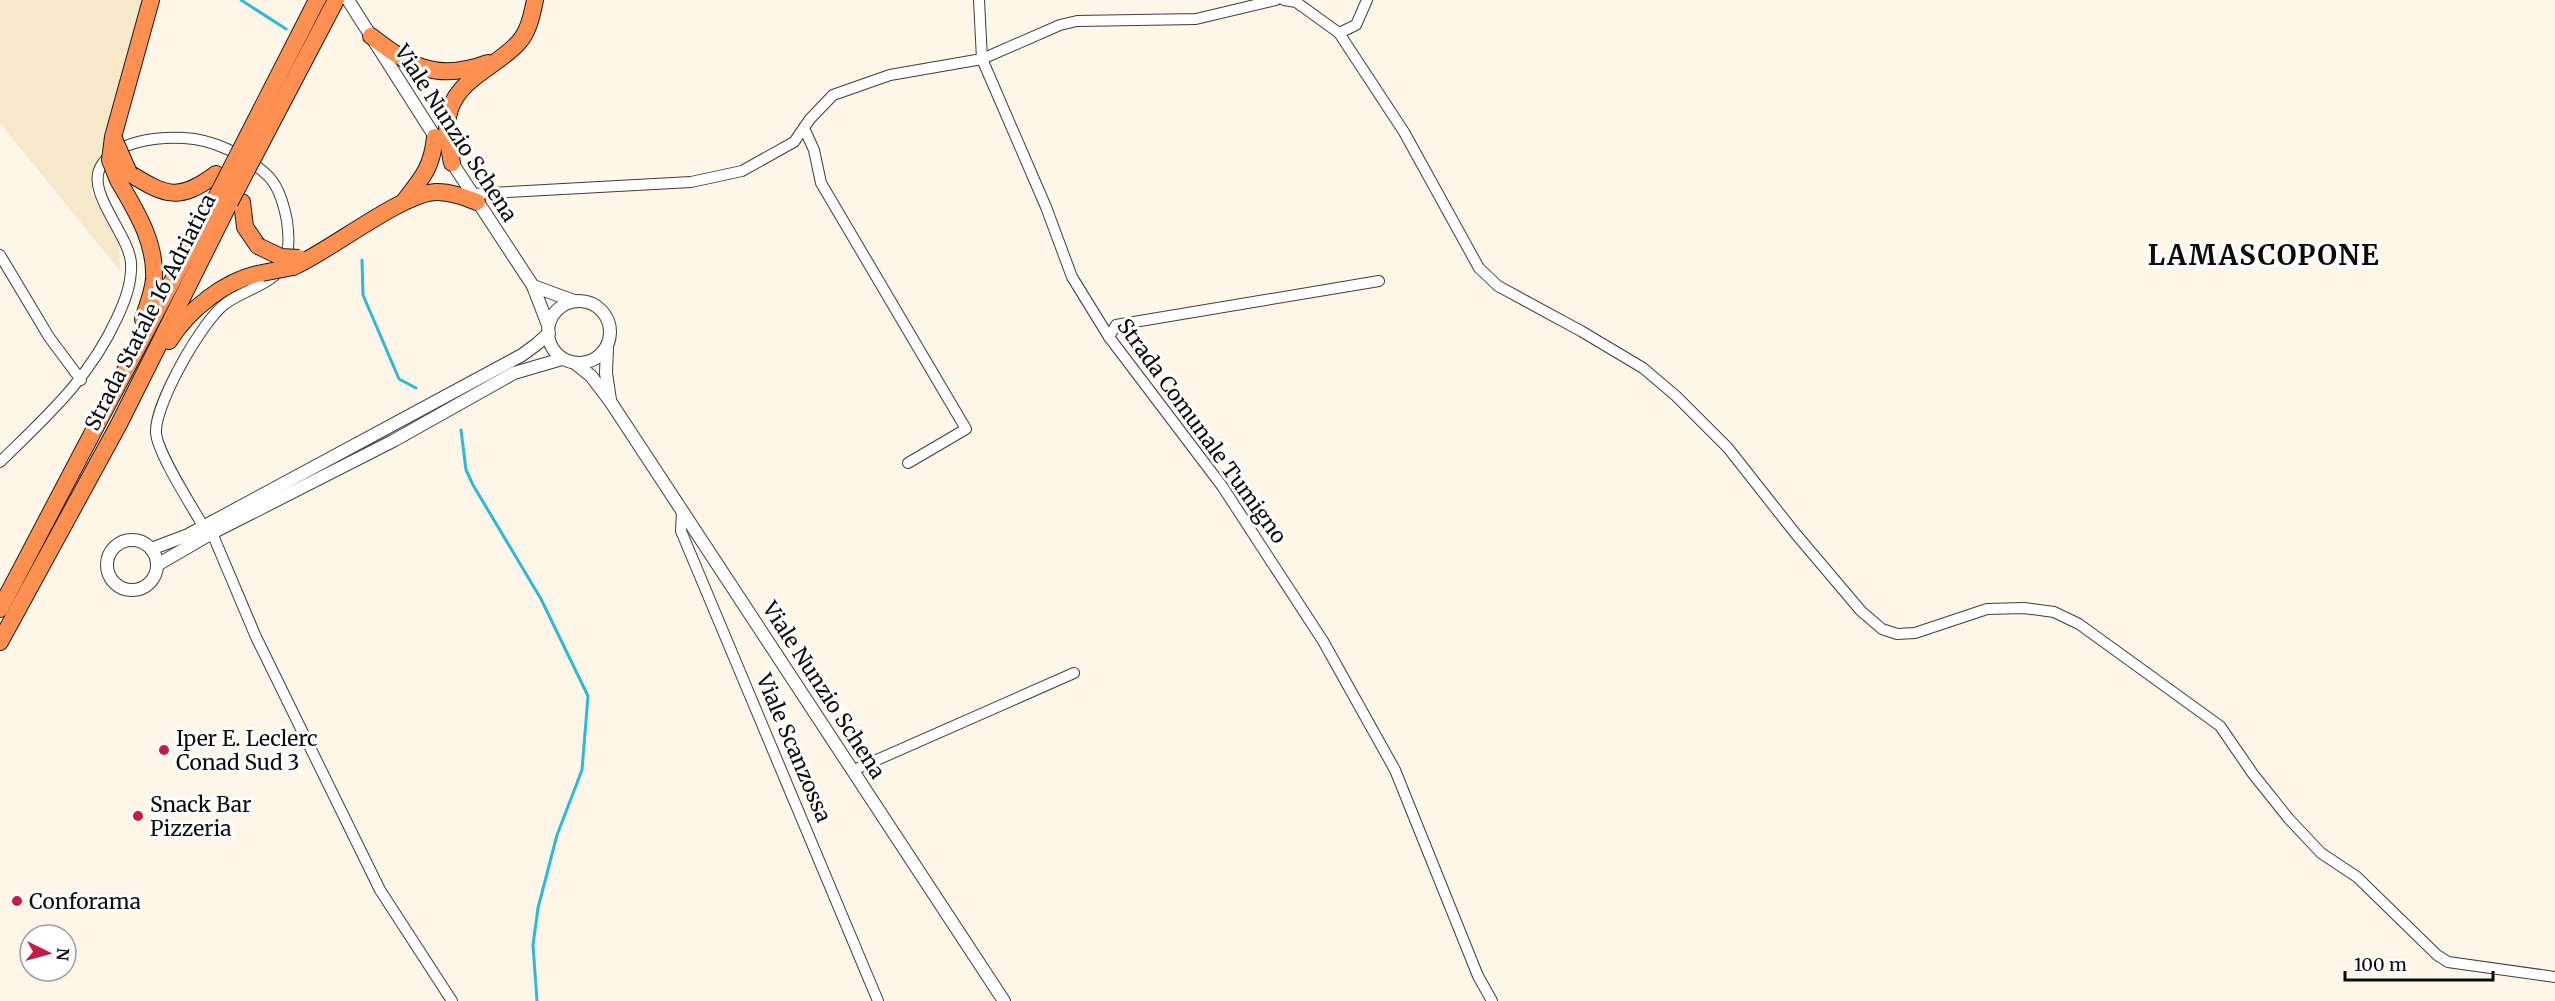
<svg xmlns="http://www.w3.org/2000/svg" width="2555" height="1001" font-family="Merriweather,serif">
  <rect width="100%" height="100%" fill="#fff6ea"/>
  <polygon fill="#f6e8c9" points="0,0 146,0 111,109 91,192 119,242 120,271 0,123"/>
  <g fill="none" stroke-linecap="round" stroke-linejoin="round">
    <g stroke="#2eb9d5" stroke-width="3">
      <polyline points="241,0 286,29"/>
      <polyline points="362,260 363,295 399,379 416,388"/>
      <polyline points="461,430 466,470 473,485 541,599 588,696 582,770 557,835 538,908 533,945 537,1001"/>
    </g>
    <defs>
      <g id="minor">
        <polyline points="979,0 982,59 1046,207 1072,277 1109,337 1222,486 1323,641 1395,770 1478,976 1492,1001"/>
        <polyline points="1284,0 1296,2 1339,33 1404,132 1479,268 1498,286 1581,331 1643,368 1676,396 1728,448 1795,533 1861,611 1882,629 1897,634 1915,633 1987,609 2024,608 2054,612 2079,624 2220,726 2253,774 2289,819 2321,853 2357,877 2437,955 2448,962 2555,977"/>
        <polyline points="1339,33 1356,25 1367,0"/>
        <polyline points="804,128 814,150 821,183 966,429 908,463"/>
        <polyline points="472,194 691,182 742,171 794,142 810,119 833,95 890,75 982,59 1060,25 1077,21 1196,19 1276,0"/>
        <polyline points="0,255 49,337 81,380"/>
        <polyline points="1109,337 1116,325 1379,281"/>
        <path d="M 0,462 C 46,417 90,378 117,318 C 125,301 132,283 131,263 C 129,234 85,192 101,166 C 117,140 158,137 184,138 C 212,139 245,155 266,174 C 279,185 284,205 287,221 C 289,235 290,251 284,264 C 273,285 243,290 225,304 C 202,321 155,404 156,432 C 156,451 193,508 203,526 L 212,533 L 256,637 L 380,890 L 452,1001"/>
        <polyline points="682,510 681,531 878,1001"/>
        <polyline points="854,770 1074,673"/>
      </g>
      <g id="tertiary">
        <polyline points="348,0 439,143"/>
        <polyline points="449,158 533,286 548,325"/>
        <polyline points="533,286 574,301"/>
        <circle cx="579" cy="332" r="31"/>
        <polyline points="607,347 606,373 610,400"/>
        <polyline points="575,363 591,376 610,401 1004,1001"/>
        <circle cx="132" cy="565" r="25"/>
        <polyline points="151,549 188,535 522,355 537,344 549,333"/>
        <polyline points="157,565 212,533 393,441 514,373 562,359"/>
      </g>
      <g id="trunk">
        <path d="M 371,36 C 411,67 437,82 488,63"/>
        <polyline points="113,137 151,0"/>
        <path d="M 452,163 C 449,146 444,126 450,109 C 461,77 498,66 519,42 C 529,31 532,14 535,0"/>
        <path d="M 129,173 C 166,196 179,202 216,174"/>
        <path d="M 118,180 C 136,211 156,242 154,279 C 153,292 147,307 143,319"/>
        <path d="M 405,200 C 423,177 432,167 435,137"/>
        <polyline points="242,202 245,227 258,246"/>
        <path d="M 293,267 C 330,251 403,192 437,192 C 451,192 464,197 477,202"/>
        <path d="M 169,341 C 188,310 225,280 262,273"/>
        <polyline points="0,609 218,194"/>
        <polyline points="0,642 119,424 230,202"/>
      </g>
    </defs>
    <use href="#minor" stroke="#3e3e3e" stroke-width="12"/>
    <use href="#tertiary" stroke="#3e3e3e" stroke-width="14"/>
    <use href="#trunk" stroke="#1c1c1c" stroke-width="18"/>
    <use href="#minor" stroke="#fff" stroke-width="10"/>
    <use href="#tertiary" stroke="#fff" stroke-width="12"/>
    <use href="#trunk" stroke="#fe9152" stroke-width="16"/>
    <defs>
      <g id="trunk-bridge">
        <polyline points="113,137 110,160 118,180"/>
        <polyline points="114,139 129,173"/>
        <polyline points="218,194 317,0"/>
        <polyline points="230,202 336,0"/>
        <polyline points="258,246 281,257 299,258"/>
        <polyline points="262,273 293,267"/>
      </g>
    </defs>
    <use href="#trunk-bridge" stroke="#1c1c1c" stroke-width="18" stroke-linecap="butt"/>
    <use href="#trunk-bridge" stroke="#fe9152" stroke-width="16"/>
  </g>
  <g fill="#c21c4b" stroke="#fff" stroke-width="2">
    <circle cx="164" cy="750" r="6"/>
    <circle cx="138" cy="816" r="6"/>
    <circle cx="17" cy="901" r="6"/>
  </g>
  <g text-anchor="middle" dominant-baseline="central" stroke-width="6" stroke-linejoin="round" paint-order="stroke">
    <g font-size="21" fill="#0b0b0b" stroke="#fff">
      <text transform="translate(456 133) rotate(57)">Viale Nunzio Schena</text>
      <text transform="translate(150 312) rotate(-63)">Strada Statale 16 Adriatica</text>
      <text transform="translate(1202 431) rotate(54)">Strada Comunale Tumigno</text>
      <text transform="translate(824 690) rotate(57)">Viale Nunzio Schena</text>
      <text transform="translate(794 748) rotate(67)">Viale Scanzossa</text>
    </g>
    <g font-size="21" fill="#0b0b0b" stroke="#fff" text-anchor="start">
      <text x="176" y="738">Iper E. Leclerc<tspan x="176" dy="24">Conad Sud 3</tspan></text>
      <text x="150" y="804">Snack Bar<tspan x="150" dy="24">Pizzeria</tspan></text>
      <text x="29" y="901">Conforama</text>
    </g>
    <g font-size="27" font-weight="bold" letter-spacing="1.5" fill="#0b0b0b" stroke="#fff">
      <text x="2264" y="255">LAMASCOPONE</text>
    </g>
  </g>
  <g transform="translate(48 953) rotate(95)"><circle r="28" fill="#ffffff" stroke="#9d9d9d" stroke-width="1.5"/>
  <path d="M0-4.5L10 22L0 15L-10 22Z" fill="#c21c4b"/>
  <text y="-9" font-size="16" font-weight="bold" text-anchor="middle" fill="#0b0b0b">N</text>
  </g>
  <path d="M2345 971v9h148v-9" fill="none" stroke="#0b0b0b" stroke-width="3"/>
  <text x="2354" y="971" font-size="18" fill="#0b0b0b" stroke="#ffffff" stroke-width="4.5" paint-order="stroke">100 m</text>
</svg>
